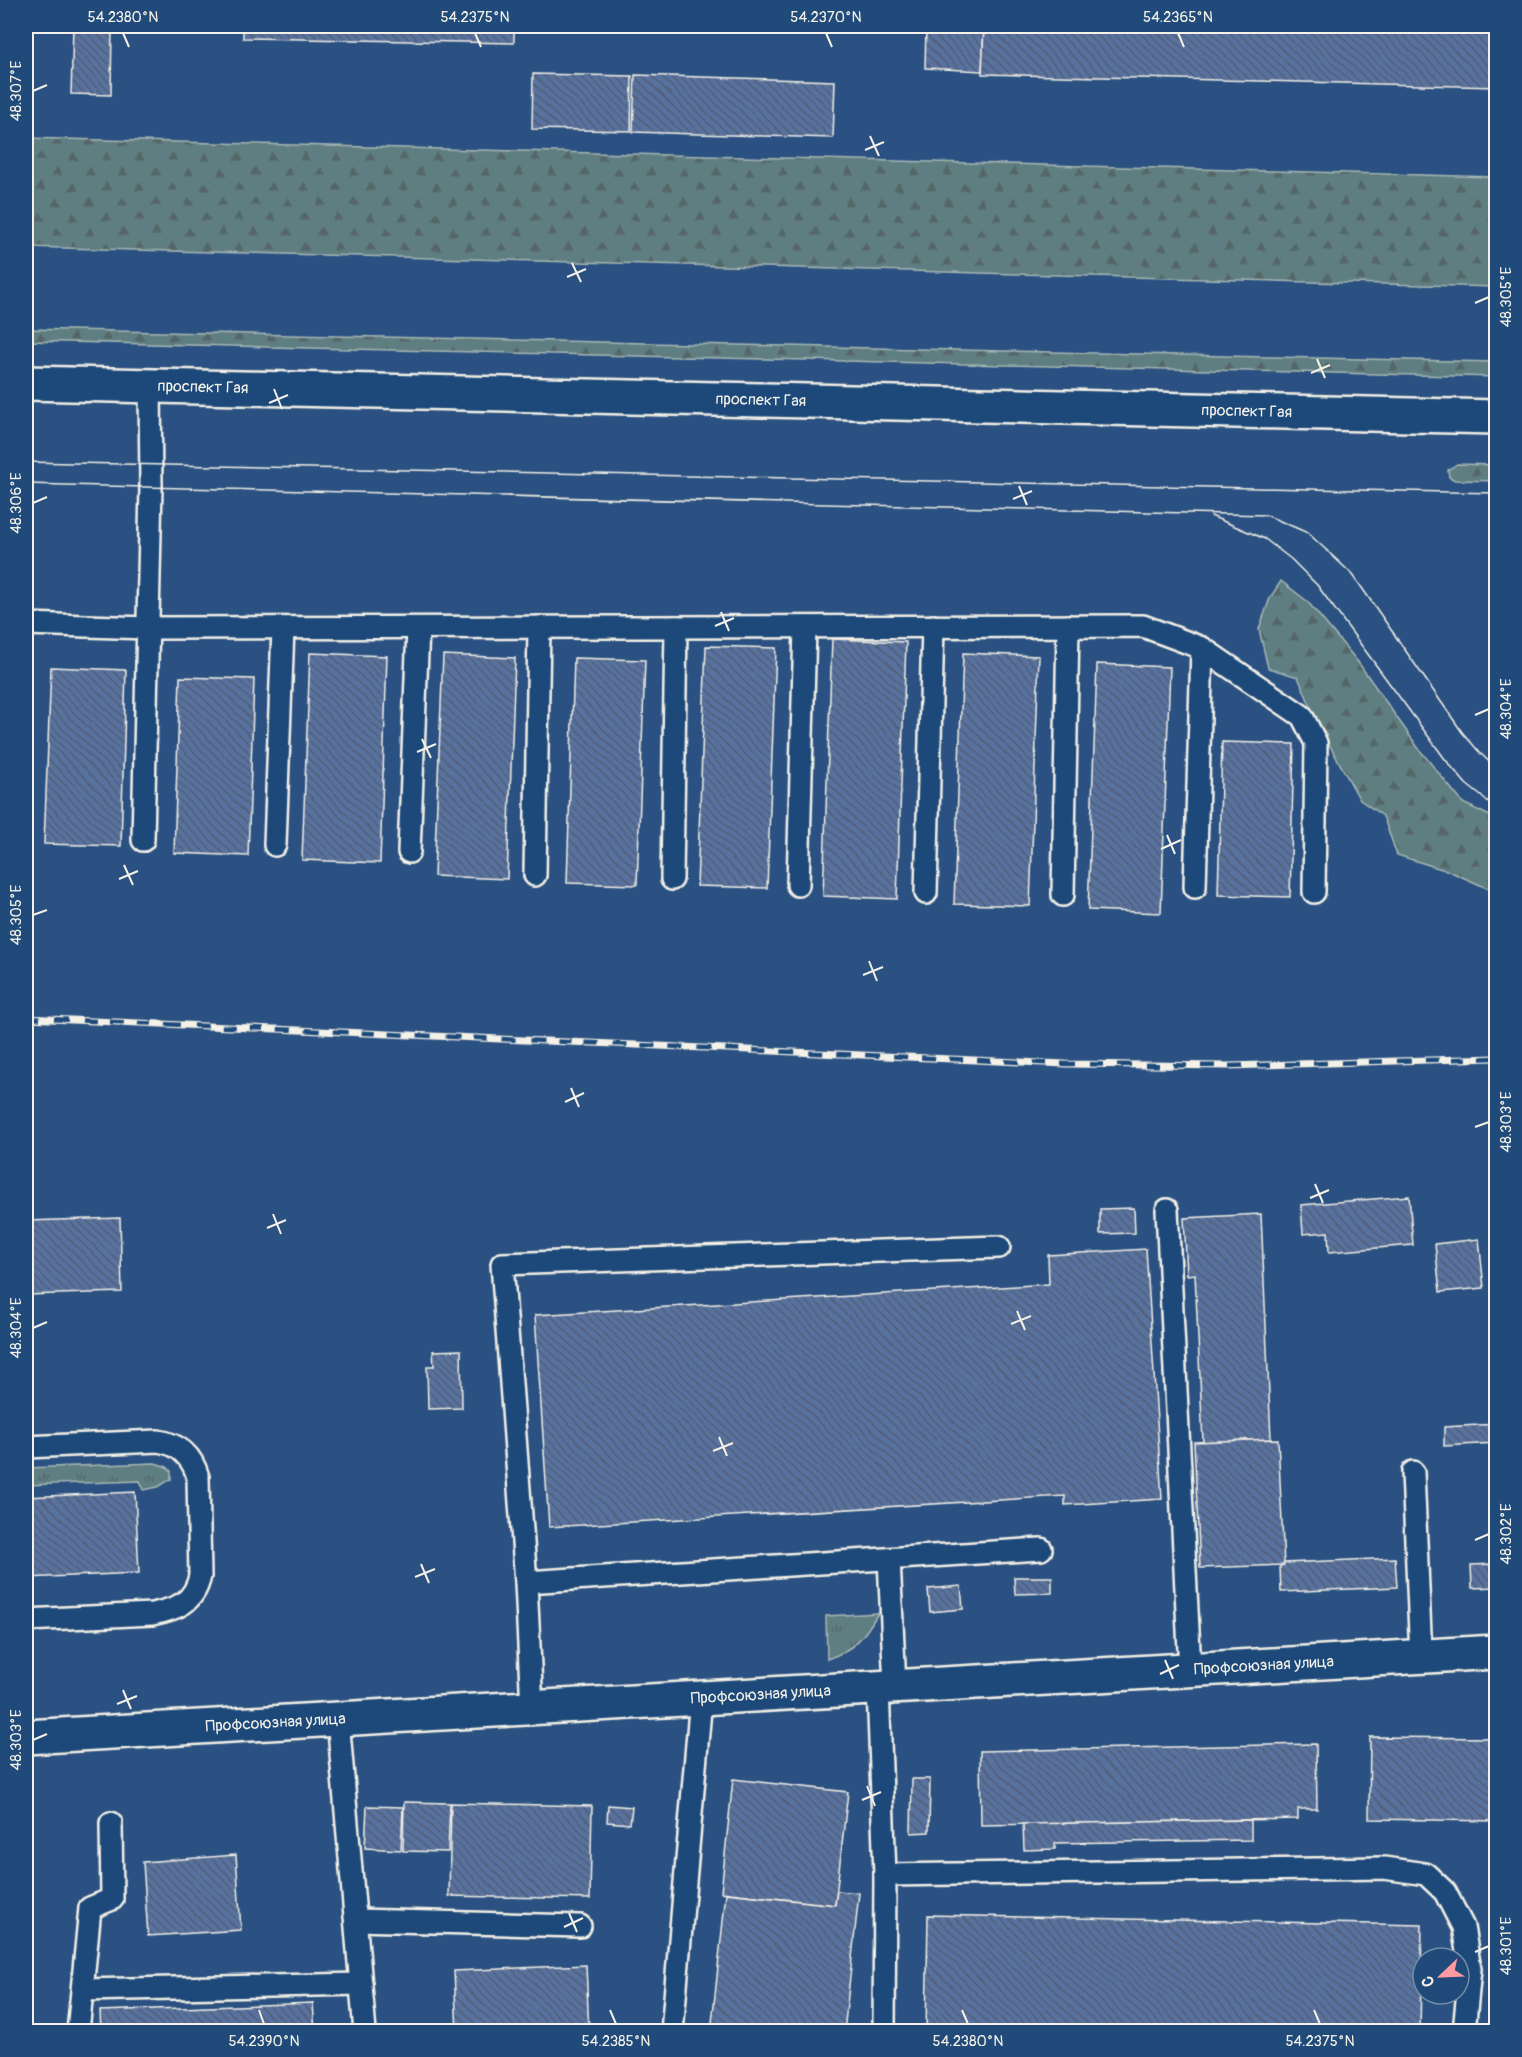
<svg xmlns="http://www.w3.org/2000/svg" width="1522" height="2057" font-family="Pangolin,sans-serif">
  <defs>
    <pattern id="grass-tufts" width="24" height="20" patternUnits="userSpaceOnUse" patternTransform="scale(1.5)"><rect width="24" height="20" fill="#5e7e82"/><path d="M3 7l-1-3M5 7V3M7 7l1-3M15 17l-1-3M17 17v-4M19 17l1-3" fill="none" stroke="#556667"/></pattern>
    <pattern id="forest-firs" width="22" height="20" patternUnits="userSpaceOnUse" patternTransform="scale(1.5)"><rect width="22" height="20" fill="#5e7e82"/><path d="M5 1l3.5 6h-7zM16 11l3.5 6h-7z" fill="#556667"/></pattern>
    <pattern id="building-back-hatch" width="6" height="6" patternUnits="userSpaceOnUse" patternTransform="scale(1.5)"><rect width="6" height="6" fill="#5972a0"/><path d="M-1 5l2 2M0 0l6 6M5-1l2 2" fill="none" stroke="#515d73"/></pattern>
  </defs>
  <rect width="100%" height="100%" fill="#2a5181"/>
  <filter id="ink" filterUnits="userSpaceOnUse"><feTurbulence type="fractalNoise" baseFrequency=".0167" numOctaves="2"/><feDisplacementMap in="SourceGraphic" scale="12" xChannelSelector="R" yChannelSelector="G"/><feConvolveMatrix kernelMatrix="1 2 1 2 8 2 1 2 1" color-interpolation-filters="sRGB"/></filter>
  <g filter="url(#ink)">
    <g fill="url(#grass-tufts)" stroke="#a9b8b5" stroke-width="1.5">
      <polygon points="155,1463 167,1467 171,1471 171,1479 158,1487 144,1490 140,1481 26,1485 26,1468"/>
      <path d="M 878,1613 C 864,1637 854,1650 827,1659 L 826,1616 Z"/>
    </g>
    <g fill="url(#forest-firs)" stroke="#a9b8b5" stroke-width="1.5">
      <polygon points="26,138 1496,177 1496,287 26,247"/>
      <polygon points="26,329 1496,362 1496,377 26,341"/>
      <polygon points="1457,464 1496,465 1496,481 1455,480 1449,477 1448,470"/>
      <polygon points="1281,581 1307,601 1358,662 1419,749 1463,803 1496,819 1496,892 1451,872 1397,855 1383,816 1360,800 1320,728 1298,677 1268,668 1259,629 1270,598"/>
    </g>
    <g fill="url(#building-back-hatch)" stroke="#f4f1e8" stroke-width="1.5">
      <rect x="26" y="26" width="1" height="51"/>
      <polygon points="73,26 112,26 111,95 71,94"/>
      <polygon points="243,26 514,26 514,43 243,38"/>
      <polygon points="926,26 984,26 982,71 925,68"/>
      <polygon points="984,26 1496,26 1496,87 982,74"/>
      <polygon points="533,74 632,76 631,131 532,129"/>
      <polygon points="635,75 835,81 833,138 633,132"/>
      <polygon points="832,639 906,642 897,899 823,896"/>
      <polygon points="706,646 776,648 767,888 697,886"/>
      <polygon points="310,653 387,656 380,863 302,860"/>
      <polygon points="963,653 1039,656 1030,906 954,904"/>
      <polygon points="443,655 515,658 507,879 434,876"/>
      <polygon points="574,658 645,660 637,885 567,883"/>
      <polygon points="1097,664 1170,667 1161,913 1088,910"/>
      <polygon points="51,667 126,670 121,846 44,844"/>
      <polygon points="180,677 254,679 248,856 174,853"/>
      <polygon points="1222,742 1294,744 1290,897 1218,895"/>
      <polygon points="1409,1196 1413,1245 1329,1252 1328,1232 1303,1234 1301,1205"/>
      <polygon points="1134,1208 1135,1233 1100,1234 1100,1209"/>
      <polygon points="1261,1214 1271,1439 1203,1442 1195,1274 1187,1275 1184,1218"/>
      <polygon points="120,1218 122,1292 26,1295 26,1221"/>
      <polygon points="1479,1239 1484,1288 1440,1292 1435,1244"/>
      <polygon points="1146,1249 1162,1499 1065,1505 1065,1496 549,1527 535,1315 1049,1284 1048,1255"/>
      <polygon points="461,1350 462,1408 428,1409 427,1366 434,1366 433,1351"/>
      <polygon points="1496,1424 1496,1443 1444,1446 1444,1427"/>
      <polygon points="1278,1439 1284,1565 1200,1568 1194,1442"/>
      <polygon points="135,1492 139,1573 26,1578 26,1497"/>
      <polygon points="1395,1558 1397,1587 1281,1592 1280,1566 1284,1565 1284,1563"/>
      <polygon points="1496,1564 1496,1587 1472,1588 1471,1565"/>
      <polygon points="1014,1577 1052,1577 1052,1593 1015,1594"/>
      <polygon points="961,1586 963,1609 930,1612 928,1589"/>
      <polygon points="1370,1737 1496,1738 1496,1821 1369,1819"/>
      <polygon points="1316,1744 1317,1809 1298,1809 1298,1819 981,1825 980,1751"/>
      <polygon points="733,1779 848,1792 835,1905 721,1892"/>
      <polygon points="912,1779 930,1779 929,1832 911,1833"/>
      <polygon points="404,1802 450,1803 448,1852 403,1851"/>
      <polygon points="451,1803 592,1806 590,1899 449,1896"/>
      <polygon points="608,1805 632,1807 630,1824 607,1822"/>
      <polygon points="367,1806 403,1807 401,1850 365,1848"/>
      <polygon points="1251,1820 1251,1840 1055,1843 1055,1849 1024,1850 1023,1824"/>
      <polygon points="236,1855 241,1930 148,1936 143,1862"/>
      <polygon points="837,1891 859,1893 844,2032 711,2032 726,1893 835,1905"/>
      <polygon points="928,1915 1422,1925 1420,2032 926,2032"/>
      <polygon points="586,1965 589,2032 457,2032 454,1971"/>
      <polygon points="313,2003 315,2032 101,2032 100,2011"/>
    </g>
    <g fill="none" stroke-linecap="round" stroke-linejoin="round">
      <defs>
        <g id="service">
          <polyline points="26,624 147,628 1143,626 1202,648 1195,887"/>
          <polyline points="1202,648 1302,716 1316,743 1314,892"/>
          <polyline points="143,840 151,487 150,386"/>
          <polyline points="275,845 283,628"/>
          <polyline points="409,852 418,628"/>
          <polyline points="535,875 539,627"/>
          <polyline points="672,879 676,627"/>
          <polyline points="798,885 805,627"/>
          <polyline points="926,893 933,626"/>
          <polyline points="1063,895 1068,626"/>
          <polyline points="1167,1210 1190,1670"/>
          <path d="M 26,1447 L 158,1441 C 179,1444 192,1456 198,1477 L 200,1576 C 194,1603 177,1609 152,1614 L 26,1620"/>
          <polyline points="1413,1472 1421,1657"/>
          <polyline points="889,1559 895,1687"/>
          <polyline points="526,1582 1041,1549"/>
          <polyline points="878,1688 885,1875 884,2032"/>
          <polyline points="532,1708 526,1582 502,1264 999,1247"/>
          <polyline points="338,1719 365,2032"/>
          <polyline points="885,1875 1384,1868 1426,1874 1445,1892 1463,1927 1470,1969 1464,2032"/>
          <polyline points="356,1920 580,1926"/>
          <polyline points="83,1990 361,1984"/>
          <polyline points="78,2032 90,1908 112,1899 111,1823"/>
          <polyline points="672,2032 701,1698"/>
        </g>
        <g id="tertiary">
          <path id="s1" d="M 26,1737 L 1496,1652"/>
        </g>
        <g id="primary">
          <path id="s2" d="M 26,383 L 1496,417"/>
        </g>
      </defs>
      <use href="#service" stroke="#f4f1e8" stroke-width="26"/>
      <use href="#tertiary" stroke="#f4f1e8" stroke-width="38"/>
      <use href="#primary" stroke="#f4f1e8" stroke-width="38"/>
      <use href="#service" stroke="#1f4a7a" stroke-width="21"/>
      <use href="#tertiary" stroke="#1f4a7a" stroke-width="33"/>
      <use href="#primary" stroke="#1f4a7a" stroke-width="33"/>
      <g stroke="#f4f1e8" stroke-width="1.5">
        <polyline points="26,462 1496,493"/>
        <polyline points="26,484 1266,515 1308,533 1353,575 1462,732 1481,754 1496,768"/>
        <polyline points="1211,516 1265,539 1291,559 1317,585 1445,759 1466,784 1496,808"/>
      </g>
      <defs>
        <polyline id="rail" points="26,1018 1066,1064 1228,1066 1496,1058"/>
      </defs>
      <use href="#rail" stroke="#f4f1e8" stroke-width="7"/>
      <use href="#rail" stroke="#1f4a7a" stroke-width="4.5" stroke-dasharray="14" stroke-linecap="butt"/>
    </g>
  </g>
  <path fill="none" stroke="#f4f1e8" stroke-width="2" d="M 123,33 L 129,47M 475,33 L 481,47M 826,33 L 832,47M 1178,33 L 1184,47M 33,91 L 47,85M 870,136 L 879,156M 865,150 L 884,142M 572,263 L 581,282M 567,277 L 586,269M 1475,303 L 1489,297M 1317,359 L 1325,378M 1311,373 L 1330,365M 274,389 L 282,409M 269,403 L 288,395M 1019,486 L 1027,505M 1013,499 L 1032,491M 33,503 L 47,497M 721,612 L 729,631M 715,626 L 734,618M 1475,715 L 1489,709M 422,739 L 431,758M 417,752 L 436,744M 1167,835 L 1175,854M 1161,849 L 1181,840M 124,865 L 133,885M 119,879 L 138,871M 33,915 L 47,910M 869,961 L 877,981M 863,975 L 883,967M 571,1088 L 579,1107M 565,1102 L 584,1093M 1475,1127 L 1489,1122M 1315,1184 L 1323,1203M 1310,1198 L 1329,1190M 273,1214 L 281,1234M 267,1228 L 286,1220M 1017,1311 L 1025,1330M 1011,1324 L 1031,1316M 33,1328 L 47,1322M 719,1437 L 727,1456M 713,1451 L 733,1443M 1475,1540 L 1489,1534M 421,1564 L 429,1583M 415,1577 L 435,1569M 1165,1660 L 1173,1679M 1160,1674 L 1179,1665M 123,1690 L 131,1709M 117,1704 L 137,1696M 33,1740 L 47,1734M 867,1786 L 875,1806M 862,1800 L 881,1792M 569,1913 L 577,1932M 564,1927 L 583,1918M 1475,1952 L 1489,1946M 259,2010 L 264,2024M 610,2010 L 616,2024M 962,2010 L 968,2024M 1314,2010 L 1320,2024"/>
  <g text-anchor="middle" dominant-baseline="central" stroke-width="4.5" stroke-linejoin="round" paint-order="stroke">
    <g font-size="16" fill="#f4f1e8" stroke="#1f4a7a">
      <text stroke="none"><textPath href="#s2" startOffset="177">проспект Гая</textPath></text>
      <text stroke="none"><textPath href="#s2" startOffset="735">проспект Гая</textPath></text>
      <text stroke="none"><textPath href="#s2" startOffset="1221">проспект Гая</textPath></text>
      <text stroke="none"><textPath href="#s1" startOffset="1240">Профсоюзная улица</textPath></text>
      <text stroke="none"><textPath href="#s1" startOffset="736">Профсоюзная улица</textPath></text>
      <text stroke="none"><textPath href="#s1" startOffset="250">Профсоюзная улица</textPath></text>
    </g>
  </g>
  <rect width="1522" height="2057" fill="none" stroke="#1f4a7a" stroke-width="66"/>
  <g transform="translate(1441 1976) rotate(247)"><circle r="28" fill="#1f4a7a" stroke="#748da6" stroke-width="1.5"/>
  <path d="M0-4.5L10 22L0 15L-10 22Z" fill="#ff9aa2"/>
  <text y="-9" font-size="16" font-weight="bold" text-anchor="middle" fill="#f4f1e8">С</text>
  </g>
  <rect x="33" y="33" width="1456" height="1991" fill="none" stroke="#f4f1e8" stroke-width="2"/>
  <g font-size="15" text-anchor="middle" fill="#f4f1e8">
    <text x="123" y="22">54.2380°N</text>
    <text x="475" y="22">54.2375°N</text>
    <text x="826" y="22">54.2370°N</text>
    <text x="1178" y="22">54.2365°N</text>
    <text transform="translate(16 91) rotate(-90)" y="5">48.307°E</text>
    <text transform="translate(1506 297) rotate(-90)" y="5">48.305°E</text>
    <text transform="translate(16 503) rotate(-90)" y="5">48.306°E</text>
    <text transform="translate(1506 709) rotate(-90)" y="5">48.304°E</text>
    <text transform="translate(16 915) rotate(-90)" y="5">48.305°E</text>
    <text transform="translate(1506 1122) rotate(-90)" y="5">48.303°E</text>
    <text transform="translate(16 1328) rotate(-90)" y="5">48.304°E</text>
    <text transform="translate(1506 1534) rotate(-90)" y="5">48.302°E</text>
    <text transform="translate(16 1740) rotate(-90)" y="5">48.303°E</text>
    <text transform="translate(1506 1946) rotate(-90)" y="5">48.301°E</text>
    <text x="264" y="2046">54.2390°N</text>
    <text x="616" y="2046">54.2385°N</text>
    <text x="968" y="2046">54.2380°N</text>
    <text x="1320" y="2046">54.2375°N</text>
  </g>
</svg>
